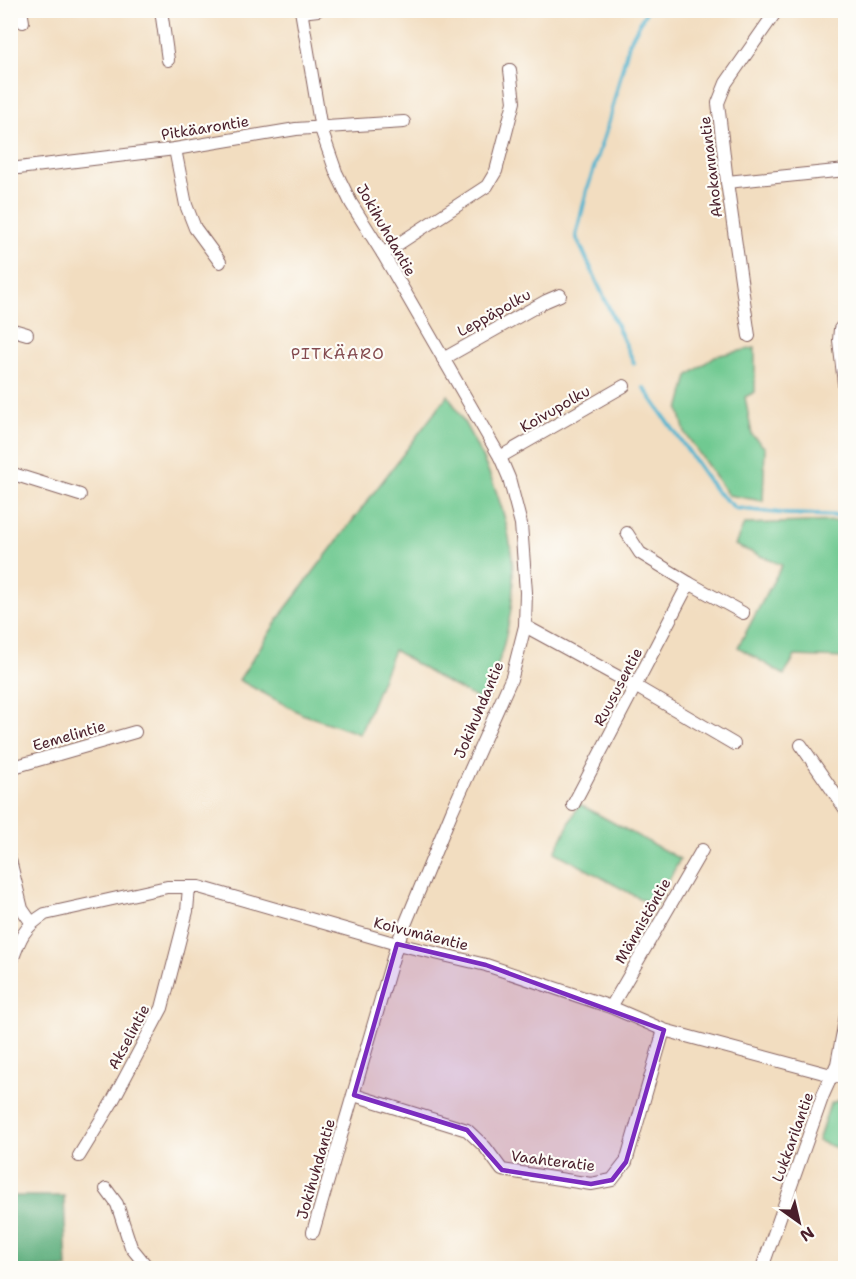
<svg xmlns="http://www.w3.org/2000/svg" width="856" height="1279" font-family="'Shantell Sans',sans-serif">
  <rect width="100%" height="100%" fill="#fdfcf7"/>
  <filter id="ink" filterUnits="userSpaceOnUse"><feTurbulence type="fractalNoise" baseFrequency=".0167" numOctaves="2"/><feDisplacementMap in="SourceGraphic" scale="12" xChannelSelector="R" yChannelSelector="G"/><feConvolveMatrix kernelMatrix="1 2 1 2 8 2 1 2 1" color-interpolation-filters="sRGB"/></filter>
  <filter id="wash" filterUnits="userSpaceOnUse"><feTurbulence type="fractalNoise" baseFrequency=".008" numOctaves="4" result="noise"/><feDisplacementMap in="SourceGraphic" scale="24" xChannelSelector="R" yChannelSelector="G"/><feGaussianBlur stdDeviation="1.35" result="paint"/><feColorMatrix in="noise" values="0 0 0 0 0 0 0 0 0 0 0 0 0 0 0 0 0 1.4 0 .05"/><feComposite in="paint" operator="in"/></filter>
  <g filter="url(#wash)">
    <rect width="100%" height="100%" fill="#f2ddc0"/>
    <g fill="#6fc991" stroke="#5c745e" stroke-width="1.5">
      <polygon points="755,348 755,392 745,397 752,435 765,448 763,501 728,495 685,433 679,410 688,376 715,356"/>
      <path d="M 448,395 C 485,455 520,528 512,601 C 508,636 497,669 486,703 L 440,679 L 394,650 L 360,734 L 302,714 L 239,680 L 283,612 Z"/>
      <polygon points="841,521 846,522 845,658 795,656 784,675 738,647 782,565 735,545 744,524"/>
      <polygon points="579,804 680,859 655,907 555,852"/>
      <polygon points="845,1097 845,1151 818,1141 830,1104"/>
    </g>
    <polygon fill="#5bad7b" stroke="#526653" stroke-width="1.5" points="11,1196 64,1196 67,1268 11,1268"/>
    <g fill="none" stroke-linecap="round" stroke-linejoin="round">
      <g stroke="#50b4cf" stroke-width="4">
        <polyline points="634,363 576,236 587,190 609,121 629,43 647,10"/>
        <polyline points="644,388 716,491 735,508 788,514 846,516"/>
      </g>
    </g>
  </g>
  <g filter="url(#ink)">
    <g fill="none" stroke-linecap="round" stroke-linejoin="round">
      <defs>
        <g id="minor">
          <polyline points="21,10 23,22"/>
          <polyline points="161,10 168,60"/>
          <polyline points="301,10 321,129 336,172 351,203 383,254 500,457 509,478 521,524 526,592 525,626 512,677 452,811 397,944 313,1232"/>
          <polyline points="301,12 318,10"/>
          <polyline points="175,149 186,205 195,228 220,262"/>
          <polyline points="10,169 175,149 296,129 404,122"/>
          <polyline points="727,182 846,170"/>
          <polyline points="383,254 487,186 496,171 514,102 510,70"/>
          <polyline points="846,322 840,329 839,340 846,401"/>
          <polyline points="10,329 27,334"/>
          <polyline points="749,336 727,182 718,103 726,83 777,10"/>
          <polyline points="443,359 546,301 560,295"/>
          <polyline points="500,457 624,386"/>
          <polyline points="10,473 80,495"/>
          <polyline points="627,533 640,553 689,583"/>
          <polyline points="525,626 635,686 734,744"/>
          <polyline points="801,745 846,810"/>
          <polyline points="10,768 135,732"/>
          <polyline points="573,805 689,583 743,613"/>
          <polyline points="10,860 22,909 31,922"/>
          <path d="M 10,966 C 19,941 22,928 45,914 L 167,887 L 199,887 L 397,944 L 486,965 L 611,1007 L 664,1030 L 846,1079"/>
          <polyline points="611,1007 702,850"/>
          <polyline points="354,1095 467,1130 485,1147 502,1170 591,1184 612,1180 626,1162 664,1030"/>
          <polyline points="79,1156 112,1102 162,1008 187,911 189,887"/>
          <polyline points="106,1189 117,1204 131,1247 148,1268"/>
          <polyline points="762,1268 823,1095 837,1064 846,1015"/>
        </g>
      </defs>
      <use href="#minor" stroke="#85625f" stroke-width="14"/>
      <use href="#minor" stroke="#fff" stroke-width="12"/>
    </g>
  </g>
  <path fill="#7b2cbf" fill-opacity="0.2" stroke="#7b2cbf" stroke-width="4.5" stroke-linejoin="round" d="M 397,944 L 486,965 L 664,1030 L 626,1162 L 612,1180 L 591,1184 L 502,1170 L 467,1130 L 354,1095 Z"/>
  <g text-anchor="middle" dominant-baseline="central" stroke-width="4.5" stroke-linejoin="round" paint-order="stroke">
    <g font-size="15" fill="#4a1f2b" stroke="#fdfcf7">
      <text transform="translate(205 128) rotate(-9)">Pitkäarontie</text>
      <text transform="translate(711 167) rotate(-97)">Ahokannantie</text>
      <text transform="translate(386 230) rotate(60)">Jokihuhdantie</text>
      <text transform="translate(494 313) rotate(-29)">Leppäpolku</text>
      <text transform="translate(555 409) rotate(-30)">Koivupolku</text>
      <text transform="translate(618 687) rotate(-62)">Ruususentie</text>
      <text transform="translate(479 710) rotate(-67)">Jokihuhdantie</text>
      <text transform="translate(69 736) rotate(-16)">Eemelintie</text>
      <text transform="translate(643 921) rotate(-60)">Männistöntie</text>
      <text transform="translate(421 934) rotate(14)">Koivumäentie</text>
      <text transform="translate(129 1037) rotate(-62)">Akselintie</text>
      <text transform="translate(793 1137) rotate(-70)">Lukkarilantie</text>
      <text transform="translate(553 1161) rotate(7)">Vaahteratie</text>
      <text transform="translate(316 1169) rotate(-74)">Jokihuhdantie</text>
    </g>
    <g font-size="16" letter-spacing="1.5" fill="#844a4e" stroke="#fdfcf7">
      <text x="338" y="353">PITKÄARO</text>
    </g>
  </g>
  <rect width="856" height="1279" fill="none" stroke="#fdfcf7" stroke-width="36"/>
  <g transform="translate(799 1222) rotate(146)" stroke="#fdfcf7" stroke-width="4.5" paint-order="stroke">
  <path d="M0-4.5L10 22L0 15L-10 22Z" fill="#4a1f2b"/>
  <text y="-9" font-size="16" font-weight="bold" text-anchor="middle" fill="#4a1f2b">N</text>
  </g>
</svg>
